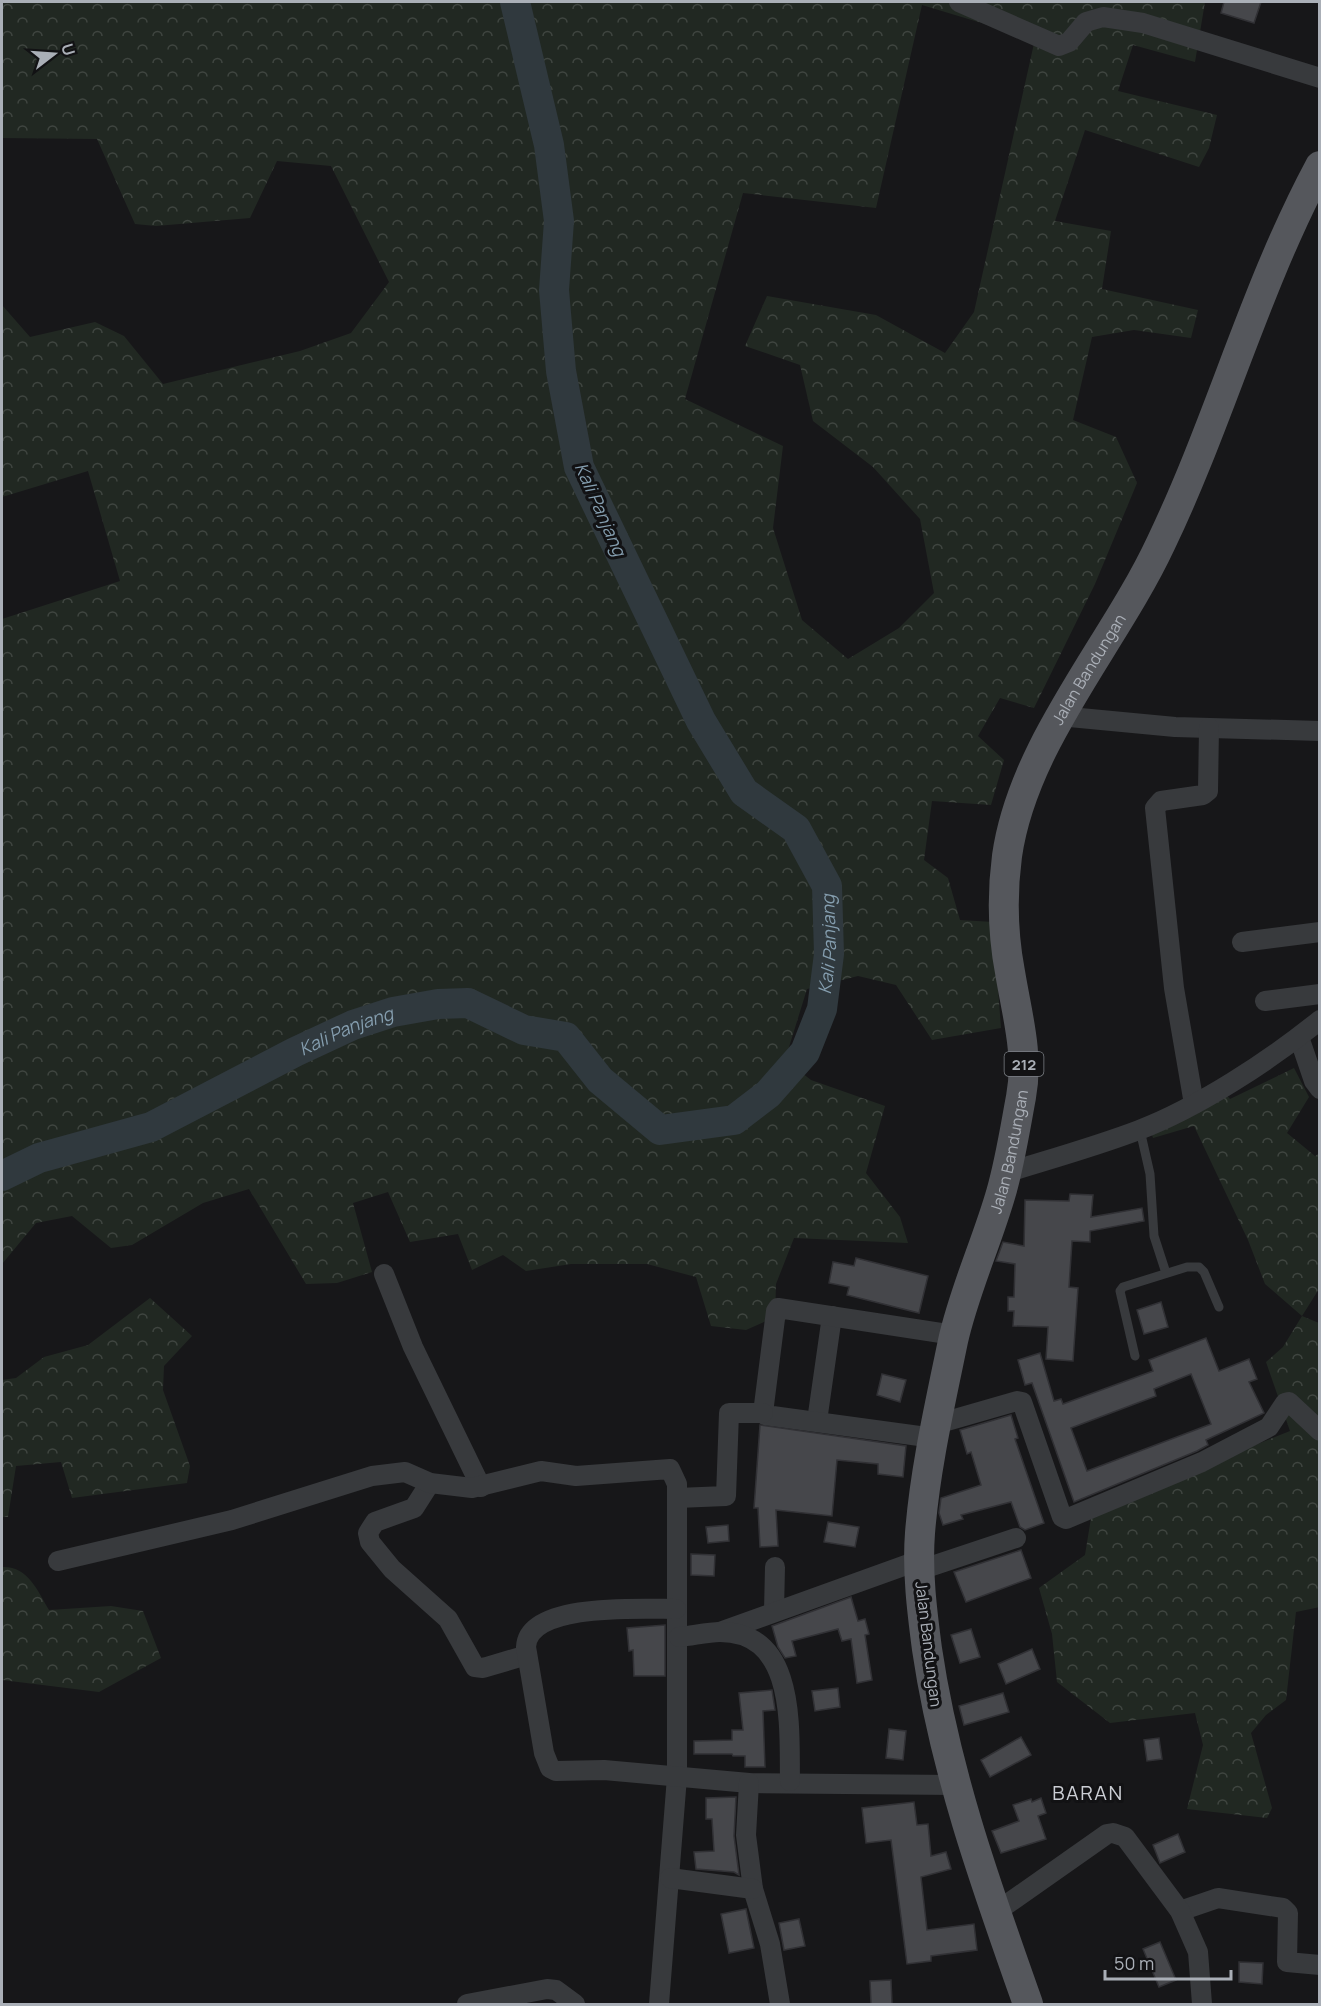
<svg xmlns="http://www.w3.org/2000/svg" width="1321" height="2006" font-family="Manrope,sans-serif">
  <defs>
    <pattern id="forest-crowns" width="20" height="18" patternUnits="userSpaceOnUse" patternTransform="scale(1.5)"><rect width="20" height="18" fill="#212822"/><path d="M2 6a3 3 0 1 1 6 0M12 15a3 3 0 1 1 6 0" fill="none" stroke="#3f4540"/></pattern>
  </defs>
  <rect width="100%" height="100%" fill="#171719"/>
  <g fill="url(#forest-crowns)" fill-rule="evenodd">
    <path d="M 2,2 L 1205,2 L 1195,62 L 1133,45 L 1118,91 L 1217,115 L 1209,148 L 1199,167 L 1085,130 L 1055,221 L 1111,231 L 1102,289 L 1198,310 L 1191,338 L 1134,330 L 1092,337 L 1073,420 L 1116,437 L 1137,483 L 1095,584 L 1034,708 L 1000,698 L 978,736 L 1004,760 L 991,805 L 932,801 L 924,860 L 948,878 L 960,920 L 993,922 L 1001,1028 L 932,1040 L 896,985 L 858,976 L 807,989 L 785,1060 L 811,1080 L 885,1106 L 866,1173 L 900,1217 L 908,1243 L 794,1238 L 776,1284 L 775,1317 L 746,1330 L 711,1326 L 696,1277 L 647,1264 L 571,1264 L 526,1271 L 503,1255 L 472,1270 L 458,1234 L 410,1242 L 388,1192 L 353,1203 L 372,1272 L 337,1283 L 306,1284 L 249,1189 L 203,1203 L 132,1245 L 111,1248 L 72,1216 L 36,1223 L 2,1264 L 2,619 L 120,581 L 88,471 L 2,497 L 2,305 L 30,337 L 95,322 L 124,336 L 163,384 L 300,351 L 351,333 L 389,282 L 331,166 L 277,161 L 250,218 L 156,226 L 135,224 L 97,139 L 2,138 ZM 922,5 L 1035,39 L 974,312 L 945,353 L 876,315 L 767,296 L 745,346 L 800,365 L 813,421 L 873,467 L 920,519 L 934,593 L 899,628 L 848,659 L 802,620 L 773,528 L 783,446 L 685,399 L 743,193 L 876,208 Z"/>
    <polygon points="1294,1068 1309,1097 1287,1133 1315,1156 1320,1153 1319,1289 1302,1316 1319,1323 1320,1607 1296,1612 1286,1700 1266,1715 1251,1733 1272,1808 1267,1818 1187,1809 1203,1745 1195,1713 1110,1723 1057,1682 1052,1634 1039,1588 1085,1555 1091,1518 1195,1469 1290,1431 1266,1362 1283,1347 1302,1316 1265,1284 1248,1240 1194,1126 1153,1138 1147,1118 1215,1082 1230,1099"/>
    <polygon points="150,1298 192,1336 164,1366 163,1390 190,1466 187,1483 72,1498 61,1462 16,1466 8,1517 2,1517 2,1380 16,1378 44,1357 88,1345"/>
    <path d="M 2,1567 C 28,1566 37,1590 49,1610 L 111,1606 L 143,1611 L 161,1658 L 99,1692 L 2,1680 Z"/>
  </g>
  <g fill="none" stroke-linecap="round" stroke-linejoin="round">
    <path stroke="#30393e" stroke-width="30" id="s1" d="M 2,1176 L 39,1158 L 151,1127 L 295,1052 L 353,1025 L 393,1012 L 438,1004 L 468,1003 L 524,1030 L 566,1037 L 600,1080 L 660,1130 L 734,1120 L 768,1094 L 805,1052 L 822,1009 L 829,954 L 827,886 L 796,829 L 744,792 L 701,721 L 579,467 L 561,371 L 554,290 L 559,221 L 549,145 L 515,2"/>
  </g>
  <g fill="#46474b" stroke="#313135" stroke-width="1.5" fill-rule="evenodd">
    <polygon points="1224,2 1261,2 1254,23 1221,13"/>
    <polygon points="1070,1194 1093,1195 1091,1217 1142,1208 1144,1221 1090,1231 1090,1242 1072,1241 1069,1287 1078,1288 1073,1361 1046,1359 1048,1327 1013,1326 1014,1311 1008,1311 1008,1297 1014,1297 1015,1264 996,1261 1003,1242 1024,1246 1025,1200 1069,1201"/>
    <polygon points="856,1258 928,1276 919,1313 847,1295 849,1287 829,1283 833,1262 854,1266"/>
    <polygon points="1161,1302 1168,1327 1144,1334 1137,1310"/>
    <path d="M 1206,1338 L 1219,1371 L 1249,1359 L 1257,1379 L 1249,1382 L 1264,1413 L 1206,1440 L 1208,1445 L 1197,1451 L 1074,1502 L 1032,1383 L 1025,1385 L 1018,1360 L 1040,1353 L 1054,1401 L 1061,1399 L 1063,1404 L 1153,1371 L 1149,1360 ZM 1191,1374 L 1211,1424 L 1087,1471 L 1071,1428 L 1156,1396 L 1154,1389 Z"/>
    <polygon points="882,1374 906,1380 900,1402 877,1395"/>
    <polygon points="1011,1415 1018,1438 1015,1439 1044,1523 1025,1530 1020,1527 1011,1502 961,1515 963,1519 943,1525 939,1513 941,1498 981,1485 971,1452 967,1454 960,1430"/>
    <polygon points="760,1425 906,1446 903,1477 878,1474 878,1464 837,1460 832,1516 776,1510 778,1546 760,1547 758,1508 754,1508"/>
    <polygon points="828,1522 859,1527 855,1547 824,1542"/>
    <polygon points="728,1525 729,1541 708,1543 706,1527"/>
    <polygon points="1021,1550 1031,1578 966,1602 954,1572"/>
    <polygon points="691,1554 715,1555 714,1576 691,1575"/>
    <polygon points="851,1597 858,1621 865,1619 869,1634 865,1635 872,1680 857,1683 851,1639 842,1641 838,1629 792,1641 796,1656 785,1658 778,1647 772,1626"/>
    <polygon points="665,1625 665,1676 634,1676 633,1650 629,1651 627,1628"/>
    <polygon points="971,1629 980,1657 960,1663 951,1635"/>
    <polygon points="1032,1649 1040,1669 1006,1684 998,1664"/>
    <polygon points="838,1688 840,1707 815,1711 812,1691"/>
    <polygon points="772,1690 775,1710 763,1711 765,1767 745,1767 745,1756 733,1756 732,1754 694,1754 694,1741 732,1740 732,1730 743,1730 739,1693"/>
    <polygon points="1003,1693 1009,1712 964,1725 959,1706"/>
    <polygon points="889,1729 906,1731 903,1760 886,1758"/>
    <polygon points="1021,1737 1031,1755 990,1777 981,1760"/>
    <polygon points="1159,1738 1162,1759 1147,1761 1144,1740"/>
    <polygon points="736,1797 734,1836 739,1875 734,1872 696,1869 694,1852 714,1851 712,1819 706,1819 706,1798"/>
    <polygon points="1041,1798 1046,1813 1038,1816 1046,1839 1001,1853 992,1831 1019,1821 1013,1805 1031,1799 1032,1802"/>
    <polygon points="914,1802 917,1825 928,1824 931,1856 946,1852 951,1869 921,1877 927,1930 974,1924 977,1950 931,1956 931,1961 907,1964 891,1840 866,1843 862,1808"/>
    <polygon points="1178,1834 1185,1852 1160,1863 1153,1845"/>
    <polygon points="746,1909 754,1948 729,1953 721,1914"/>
    <polygon points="799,1919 805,1946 784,1950 779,1923"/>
    <polygon points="1160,1942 1176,1980 1159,1987 1143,1949"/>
    <polygon points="1239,1962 1263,1963 1262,1984 1239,1982"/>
    <polygon points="891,1980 892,2004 871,2004 870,1981"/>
  </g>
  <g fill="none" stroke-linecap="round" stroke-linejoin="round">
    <g stroke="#383a3d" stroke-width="9">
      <polyline points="1140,1130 1150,1174 1154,1236 1166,1273"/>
      <polyline points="1135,1356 1120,1291 1123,1287 1187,1267 1199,1267 1204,1272 1219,1307"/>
    </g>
    <g stroke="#383a3d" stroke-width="20">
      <polyline points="959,2 1059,46 1069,42 1086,22 1103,17 1143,23 1320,78"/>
      <polyline points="1059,716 1175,727 1320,731"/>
      <polyline points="1242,942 1320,932"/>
      <polyline points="1265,1001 1320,994"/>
      <polyline points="1299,1037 1314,1081 1320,1089"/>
      <polyline points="1194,1104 1174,988 1155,808 1161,801 1203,795 1208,791 1209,728"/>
      <path d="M 1005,1183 L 1012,1171 C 1054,1158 1097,1146 1139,1130 C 1199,1107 1269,1061 1320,1020"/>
      <polyline points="384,1274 413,1347 481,1487"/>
      <polyline points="817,1421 832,1316"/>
      <polyline points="937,1424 1017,1401 1022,1402 1062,1517 1066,1519 1202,1462 1269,1427 1285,1403 1289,1402 1320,1431"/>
      <polyline points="934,1438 765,1415 763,1413 776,1311 778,1308 954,1335"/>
      <polyline points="430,1483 414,1508 375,1522 368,1533 370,1542 392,1569 448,1619 475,1667 483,1668 527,1655"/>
      <polyline points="677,1498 726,1496 729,1413 763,1413"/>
      <polyline points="58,1561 232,1520 372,1476 405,1472 430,1483 472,1488 541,1471 576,1476 670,1469 677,1484 677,1777 659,2004"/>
      <polyline points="920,1570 1016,1538"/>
      <path d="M 676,1609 C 643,1609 528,1602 526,1647 L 544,1753 L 550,1768 L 556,1771 L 604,1770 L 749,1783 L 955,1785"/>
      <polyline points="774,1611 775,1567"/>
      <polyline points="720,1632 920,1560"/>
      <path d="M 679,1637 C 692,1636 707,1632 720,1632 C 797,1632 789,1729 790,1781"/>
      <polyline points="749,1783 746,1835 753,1889 770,1944 780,2004"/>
      <polyline points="670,1878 753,1889"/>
      <polyline points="1180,1911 1218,1898 1283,1908 1288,1913 1287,1962 1320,1965"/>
      <polyline points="996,1912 1107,1834 1113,1833 1125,1837 1180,1911 1198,1952 1202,2004"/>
      <polyline points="467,2004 547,1989 556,1990 575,2004"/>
    </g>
    <path stroke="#55575c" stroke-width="30" id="s2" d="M 1028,2004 C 987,1888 945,1772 927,1649 C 922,1611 917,1571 920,1533 C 925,1469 940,1404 953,1341 C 964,1291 987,1242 1001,1193 C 1010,1162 1015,1129 1021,1097 C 1029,1054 1017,1015 1010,972 C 1003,935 1002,894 1007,856 C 1023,743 1114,644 1161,543 C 1220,420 1255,287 1320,166"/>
  </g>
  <g text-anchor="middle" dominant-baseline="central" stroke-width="6" stroke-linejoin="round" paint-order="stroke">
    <rect fill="#121214" stroke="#7c8086" stroke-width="1.5" x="1004.5" y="1052" width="39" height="24" rx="4.5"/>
    <g font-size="15" font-weight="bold" fill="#aaafb7">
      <text x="1024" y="1064">212</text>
    </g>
    <g font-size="16" fill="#aaafb7" stroke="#121214">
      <text stroke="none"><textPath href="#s2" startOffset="1383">Jalan Bandungan</textPath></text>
      <text stroke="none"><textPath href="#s2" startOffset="879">Jalan Bandungan</textPath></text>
      <text transform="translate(929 1644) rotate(83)">Jalan Bandungan</text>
    </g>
    <g font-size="18" font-style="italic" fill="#859eaf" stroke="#121214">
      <text transform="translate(601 509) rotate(66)">Kali Panjang</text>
      <text stroke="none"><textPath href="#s1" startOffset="1024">Kali Panjang</textPath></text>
      <text stroke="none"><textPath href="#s1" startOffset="375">Kali Panjang</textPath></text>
    </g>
    <g font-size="20" letter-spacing="1.5" fill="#cbced4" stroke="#121214">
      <text x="1088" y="1792">BARAN</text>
    </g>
  </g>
  <rect width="1321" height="2006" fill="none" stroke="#aaafb7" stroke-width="6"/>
  <g transform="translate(54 54) rotate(73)" stroke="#121214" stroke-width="4.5" paint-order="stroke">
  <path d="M0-4.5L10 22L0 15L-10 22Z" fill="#aaafb7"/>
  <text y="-9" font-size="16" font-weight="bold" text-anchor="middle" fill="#aaafb7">U</text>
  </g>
  <path d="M1105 1970v9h126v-9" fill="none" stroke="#aaafb7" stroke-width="3"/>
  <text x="1114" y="1970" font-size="18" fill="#aaafb7" stroke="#121214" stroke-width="4.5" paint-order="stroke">50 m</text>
</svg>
